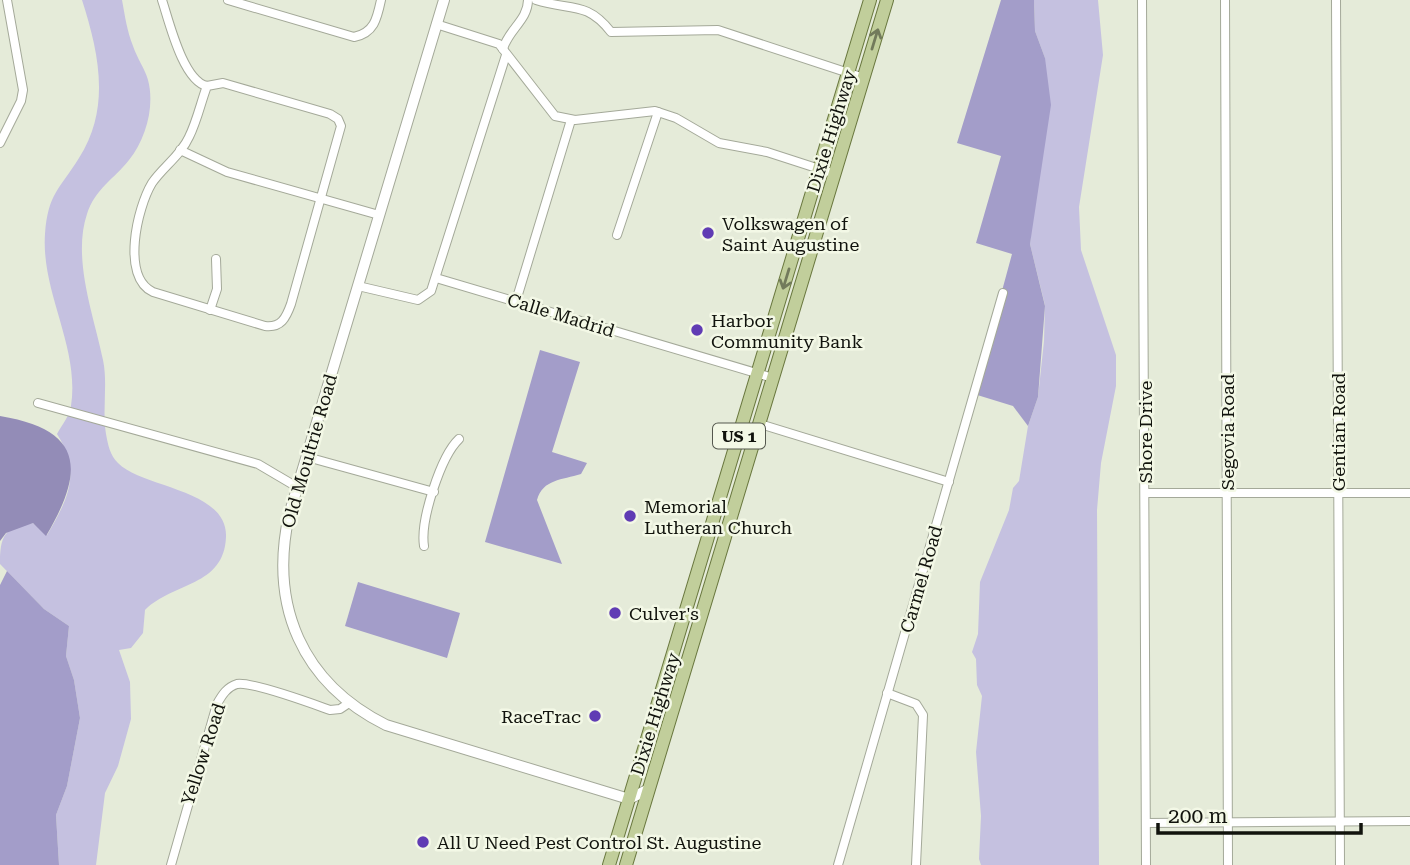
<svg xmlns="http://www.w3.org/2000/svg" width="1410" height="865" font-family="'Roboto Serif',serif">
  <rect width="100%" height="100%" fill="#e5ebd9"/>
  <g fill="#c5c1e0">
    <path d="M 82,0 L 122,0 C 125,16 127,31 133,46 C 137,58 145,69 148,80 C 155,106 146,139 129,160 C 114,179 95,189 87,214 C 72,259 94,316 103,360 C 108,384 102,410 106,434 C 108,445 110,455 118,463 C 142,488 228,489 226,537 C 224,587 173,582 145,610 L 143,633 L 131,648 L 119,650 L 130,682 L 131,719 L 118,766 L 105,793 L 96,865 L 59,865 L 56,815 L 67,786 L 80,718 L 74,680 L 66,656 L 69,626 L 44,609 L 0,564 C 0,536 4,527 33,523 L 47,535 C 68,499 82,473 57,434 C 62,425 70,415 71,406 C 80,347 41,293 45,234 C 48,194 59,190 79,158 C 111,108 99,53 82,0 Z"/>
    <polygon points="1034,0 1098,0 1103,55 1079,207 1081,250 1116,355 1116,386 1101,463 1097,510 1099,865 981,865 979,859 981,816 976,752 982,696 977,685 976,659 972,652 978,634 980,582 1009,510 1013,488 1019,481 1028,426 1038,397 1044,341 1045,305 1030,244 1045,58 1035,31"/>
  </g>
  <g fill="#a39dc9">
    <polygon points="1001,0 1034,0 1035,31 1045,58 1051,105 1030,244 1045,306 1038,397 1028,426 1013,406 974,394 1012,254 976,243 1001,156 957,143"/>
    <path d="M 540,350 L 580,362 L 552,452 L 587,463 L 581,474 C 562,480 543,479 537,500 L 562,564 L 485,542 Z"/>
    <polygon points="7,571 44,609 69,626 66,656 74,680 80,718 67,786 56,815 59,865 0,865 0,585"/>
    <polygon points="358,582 460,613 447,658 345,626"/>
  </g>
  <path fill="#938cb7" d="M 0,416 C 84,430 85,470 46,536 L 33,523 L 6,533 L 0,541 Z"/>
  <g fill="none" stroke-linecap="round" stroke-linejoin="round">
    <defs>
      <g id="street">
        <path d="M 162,0 C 169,21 183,81 207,86"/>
        <path d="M 228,0 L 354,37 C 374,33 377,19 381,0"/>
        <path d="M 536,0 C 569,11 586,0 611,32 L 718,30 L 864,78"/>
        <polyline points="1142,0 1146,865"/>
        <polyline points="1225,0 1228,865"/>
        <polyline points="1336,0 1340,865"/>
        <polyline points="436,24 499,44 555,116 575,120 655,111 676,118 719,143 767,152 835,174"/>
        <path d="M 503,49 C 508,30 528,20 528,0"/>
        <path d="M 223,83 L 330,114 L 338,119 L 341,126 L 291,304 C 286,318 281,328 265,326 L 153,292 C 121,277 137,208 152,183 C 163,167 181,155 189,137 C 197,121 201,102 207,86 Z"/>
        <polyline points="0,143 21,101 23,90 7,0"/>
        <polyline points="180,150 227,172 379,215"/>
        <polyline points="617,235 658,112"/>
        <polyline points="436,278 773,378"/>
        <polyline points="358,286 418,300 431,291 506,55"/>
        <polyline points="516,301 571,120"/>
        <polyline points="210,310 217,289 216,259"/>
        <polyline points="38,403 258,464 297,487"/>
        <polyline points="760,424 949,482"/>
        <polyline points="307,457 434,492"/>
        <polyline points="1145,493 1410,493"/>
        <path d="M 424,546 C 420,520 441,456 459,439"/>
        <polyline points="887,693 916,704 923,715 916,865"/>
        <polyline points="1146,823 1410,821"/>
        <path d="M 171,865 L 217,704 C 222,695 227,687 237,684 C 251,681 313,704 330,710 L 340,709 L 349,703"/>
        <polyline points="838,865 1003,293"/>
      </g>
      <path id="secondary" d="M 444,0 L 289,515 C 269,606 302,683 386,725 L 629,799 L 649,789"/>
      <g id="primary">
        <polyline points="609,865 870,0"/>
        <polyline points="626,865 887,0"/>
      </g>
    </defs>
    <use href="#street" stroke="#a4a999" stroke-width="10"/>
    <use href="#secondary" stroke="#a4a999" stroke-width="12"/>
    <use href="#primary" stroke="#69773e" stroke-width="14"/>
    <use href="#street" stroke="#fff" stroke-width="8"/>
    <use href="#secondary" stroke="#fff" stroke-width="10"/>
    <use href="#primary" stroke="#c1ce9b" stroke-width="12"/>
  </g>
  <defs><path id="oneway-shaft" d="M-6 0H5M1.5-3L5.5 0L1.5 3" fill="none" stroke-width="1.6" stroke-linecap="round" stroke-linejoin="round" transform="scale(1.75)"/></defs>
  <g stroke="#727a5b">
    <use href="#oneway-shaft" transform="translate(875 39) rotate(-73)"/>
    <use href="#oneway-shaft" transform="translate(786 279) rotate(107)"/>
  </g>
  <g fill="#603cb4" stroke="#f3f8e6" stroke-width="2.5">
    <circle cx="708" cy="233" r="7"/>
    <circle cx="697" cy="330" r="7"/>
    <circle cx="630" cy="516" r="7"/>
    <circle cx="615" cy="613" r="7"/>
    <circle cx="595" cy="716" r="7"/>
    <circle cx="423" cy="842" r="7"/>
  </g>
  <g text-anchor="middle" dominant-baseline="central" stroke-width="5" stroke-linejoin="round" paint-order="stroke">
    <rect fill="#f3f8e6" stroke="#55584e" stroke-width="2" x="713" y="423.5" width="52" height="25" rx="5"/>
    <g font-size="16" font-weight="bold" fill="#11130d">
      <text x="739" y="436">US 1</text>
    </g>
    <g font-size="18" fill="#11130d" stroke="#f3f8e6">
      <text transform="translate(831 131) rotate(-73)">Dixie Highway</text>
      <text transform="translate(561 315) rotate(17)">Calle Madrid</text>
      <text transform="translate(1145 432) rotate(-90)">Shore Drive</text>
      <text transform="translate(1227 432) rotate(-90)">Segovia Road</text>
      <text transform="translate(1338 432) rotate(-90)">Gentian Road</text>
      <text transform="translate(309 451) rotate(-74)">Old Moultrie Road</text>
      <text transform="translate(921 579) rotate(-74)">Carmel Road</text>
      <text transform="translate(655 714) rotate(-73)">Dixie Highway</text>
      <text transform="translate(203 754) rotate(-72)">Yellow Road</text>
    </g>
    <g font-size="18" fill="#11130d" stroke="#f3f8e6" text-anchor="start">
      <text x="722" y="223">Volkswagen of<tspan x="722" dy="21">Saint Augustine</tspan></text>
      <text x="711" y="320">Harbor<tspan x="711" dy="21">Community Bank</tspan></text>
      <text x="644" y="506">Memorial<tspan x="644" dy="21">Lutheran Church</tspan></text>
      <text x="629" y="613">Culver's</text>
      <text x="581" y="716" text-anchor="end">RaceTrac</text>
      <text x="437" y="842">All U Need Pest Control St. Augustine</text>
    </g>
  </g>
  <path d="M1158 823v10h203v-10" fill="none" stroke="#11130d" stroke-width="3.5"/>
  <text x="1168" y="823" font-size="21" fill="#11130d" stroke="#f3f8e6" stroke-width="5" paint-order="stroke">200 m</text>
</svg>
